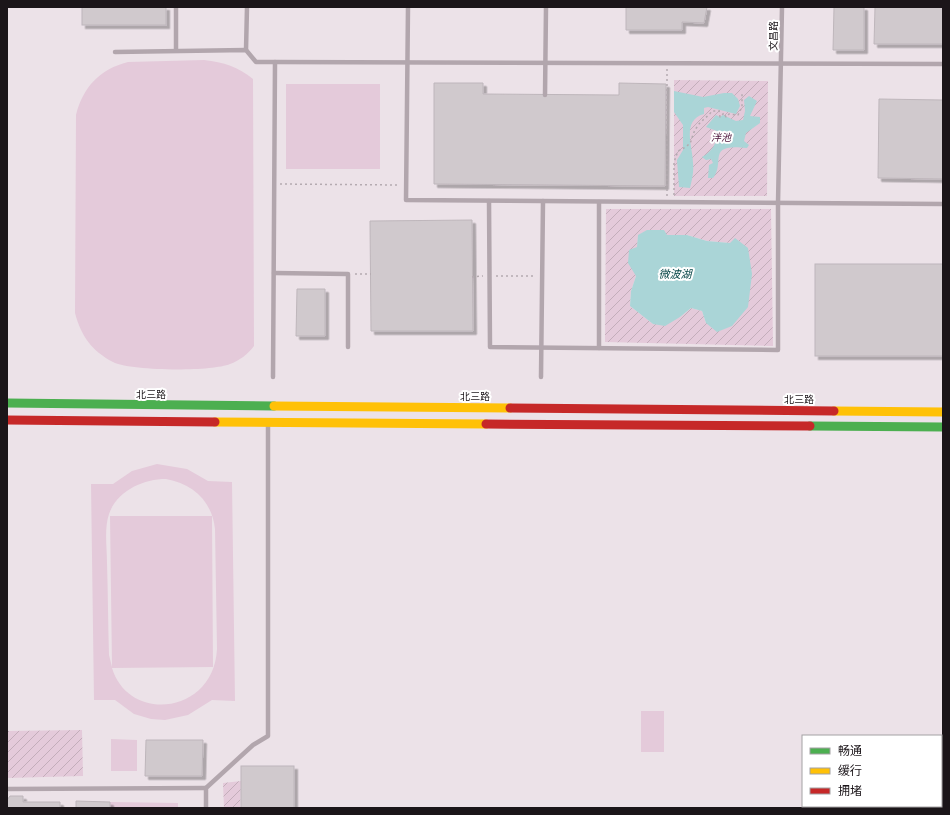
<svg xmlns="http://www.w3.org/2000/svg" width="950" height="815" font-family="'Playfair Display','Noto Sans SC',serif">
  <defs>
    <pattern id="garden-furrows" width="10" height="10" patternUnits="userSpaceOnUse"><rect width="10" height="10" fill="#e4cada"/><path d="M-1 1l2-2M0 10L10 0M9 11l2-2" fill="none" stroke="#c3adba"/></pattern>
    <filter id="shadow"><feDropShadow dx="3.5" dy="3.5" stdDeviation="0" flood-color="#0004"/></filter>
  </defs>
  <rect width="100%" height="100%" fill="#ece2e8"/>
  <g fill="#e4cada" fill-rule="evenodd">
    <path d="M 204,60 C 224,62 238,67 253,79 L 254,346 C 248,354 239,361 230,364 C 211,372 130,371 113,362 C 92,351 81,336 75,313 L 76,115 C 83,87 100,69 128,62 Z"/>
    <rect x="286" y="84" width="94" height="85"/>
    <path d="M 157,464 L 187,469 L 208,481 L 232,482 L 235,701 L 212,700 L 188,715 L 165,720 L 151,719 L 134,714 L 115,700 L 94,700 L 91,484 L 113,484 L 132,471 ZM 166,479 C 193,484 212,501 215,529 L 217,649 C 214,714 129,724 112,668 L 213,667 L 212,516 L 110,516 L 112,667 L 109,655 C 108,624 108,593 107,563 C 107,547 104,529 109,514 C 117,491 143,479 166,479 Z"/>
    <rect x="641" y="711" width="23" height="41"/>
    <polygon points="111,739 137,740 137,771 111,771"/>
    <polygon points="110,802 178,803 178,808 110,808"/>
  </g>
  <g fill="url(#garden-furrows)" fill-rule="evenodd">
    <polygon points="674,80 768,81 767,196 674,196"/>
    <path d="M 606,209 L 771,209 L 773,346 L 605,342 ZM 638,235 L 687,235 L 707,241 L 730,243 L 706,323 L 702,311 L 691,308 L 680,317 L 653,324 L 630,306 L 631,291 L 636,276 Z"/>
    <polygon points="82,730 83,776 7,778 7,731"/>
    <polygon points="241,781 240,808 224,808 223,783"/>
  </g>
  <g fill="#aad5d7">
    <path d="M 674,91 L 703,97 L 724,93 L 732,93 L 738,99 L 740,106 L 736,114 L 708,107 L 704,108 L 704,114 C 681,120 693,147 693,163 C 694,171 692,180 690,188 L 679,187 L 677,160 L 683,150 L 683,125 L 674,112 Z"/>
    <path d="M 749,96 L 757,101 L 750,116 L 760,117 L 760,123 L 746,133 L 744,141 L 749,145 L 747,148 C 705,143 726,162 713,178 L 708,178 L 709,165 L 713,163 L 711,159 L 706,160 L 702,157 C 713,151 717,143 717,131 L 706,127 L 716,115 L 720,117 L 723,115 L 736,121 L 743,120 L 745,111 L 744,100 Z"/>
    <polygon points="647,230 664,230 667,235 687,235 707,241 730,243 735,238 748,248 752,274 748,307 732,326 717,332 706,323 702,311 691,308 680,317 665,326 653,324 630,306 631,291 636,276 628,263 629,250 637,247 638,235"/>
  </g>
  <g fill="#d0c9cd" stroke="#beb6bb" filter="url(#shadow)">
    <rect x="82" y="7" width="84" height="18"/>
    <polygon points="626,7 707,7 704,23 682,22 682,30 626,30"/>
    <polygon points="834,7 864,7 864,50 833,50"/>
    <polygon points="875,7 943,7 943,44 874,44"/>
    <polygon points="434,83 483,83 483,94 619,95 619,83 666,84 665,186 434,184"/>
    <polygon points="879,99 943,100 943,179 878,178"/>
    <polygon points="472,220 473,331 371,331 370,221"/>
    <rect x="815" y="264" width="128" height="92"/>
    <polygon points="297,289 325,289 325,336 296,336"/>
    <polygon points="146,740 203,740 202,776 145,776"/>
    <rect x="241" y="766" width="53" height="42"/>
    <polygon points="10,796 23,796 23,802 60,802 60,808 7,808 7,800"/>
    <polygon points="76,801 110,802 110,808 76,808"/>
    <polygon points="941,804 943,804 943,808 863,808 863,806 941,806"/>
  </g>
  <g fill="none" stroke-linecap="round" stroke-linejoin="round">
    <g stroke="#b4aab0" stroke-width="1.5" stroke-dasharray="2 3" stroke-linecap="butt">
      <polyline points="667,69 667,196"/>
      <polyline points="280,184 398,185"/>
      <path d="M 674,195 L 674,162 L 678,151 C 697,142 688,140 697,127 C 700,121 708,117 712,111 L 719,111 L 720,117 L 724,113 L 726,117 L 729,114 L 738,115 L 742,107 L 742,93"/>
      <polyline points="355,274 371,274"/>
      <polyline points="496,276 535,276"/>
      <polyline points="472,277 483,276"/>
    </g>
    <g stroke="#b2a6ad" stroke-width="4.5">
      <polyline points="408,7 406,200 943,204"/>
      <polyline points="176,50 176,7"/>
      <polyline points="246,50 247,7"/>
      <polyline points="115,52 246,50 256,62 275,62 943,64"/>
      <polyline points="545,95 546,7"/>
      <polyline points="489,201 490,347 778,350 778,203 782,7"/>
      <polyline points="274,273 348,274 348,347"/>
      <polyline points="599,348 599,202"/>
      <polyline points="273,377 275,62"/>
      <polyline points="541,377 543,201"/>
      <polyline points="7,789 206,788"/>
      <polyline points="206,808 206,788 253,745 268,736 268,423"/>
    </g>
    <g stroke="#4caf50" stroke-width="9">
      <polyline points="7,403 274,406"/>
      <polyline points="810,426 943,427"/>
    </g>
    <g stroke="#ffc107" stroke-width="9">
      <polyline points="274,406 510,408"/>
      <polyline points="834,411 943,412"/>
      <polyline points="215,422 486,424"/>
    </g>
    <g stroke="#c62828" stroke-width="9">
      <polyline points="510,408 834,411"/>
      <polyline points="7,420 215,422"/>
      <polyline points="486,424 810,426"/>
    </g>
  </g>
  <g text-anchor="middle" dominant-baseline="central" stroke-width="4" stroke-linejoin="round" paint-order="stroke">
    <g font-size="10" fill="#1b1519" stroke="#fff">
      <text transform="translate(773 36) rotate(-90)">文昌路</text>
      <text x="151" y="394">北三路</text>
      <text x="475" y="396">北三路</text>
      <text x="799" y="399">北三路</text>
    </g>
    <g font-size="10" font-style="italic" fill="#4a133a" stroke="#fff">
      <text x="721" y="137">泮池</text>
    </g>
    <g font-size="11" font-style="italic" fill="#064546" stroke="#fff">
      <text x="675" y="273">微波湖</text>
    </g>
  </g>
  <rect width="950" height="815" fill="none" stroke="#1b1519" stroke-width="16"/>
  <rect x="802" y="735" width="140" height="72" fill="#ffffff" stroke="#a4a1a3"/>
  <rect x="810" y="748" width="20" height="6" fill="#4caf50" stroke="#a4a1a3"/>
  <text x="838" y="755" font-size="12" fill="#1b1519">畅通</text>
  <rect x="810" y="768" width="20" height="6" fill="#ffc107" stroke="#a4a1a3"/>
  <text x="838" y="775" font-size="12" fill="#1b1519">缓行</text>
  <rect x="810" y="788" width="20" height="6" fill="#c62828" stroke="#a4a1a3"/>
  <text x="838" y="795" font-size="12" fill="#1b1519">拥堵</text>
</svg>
